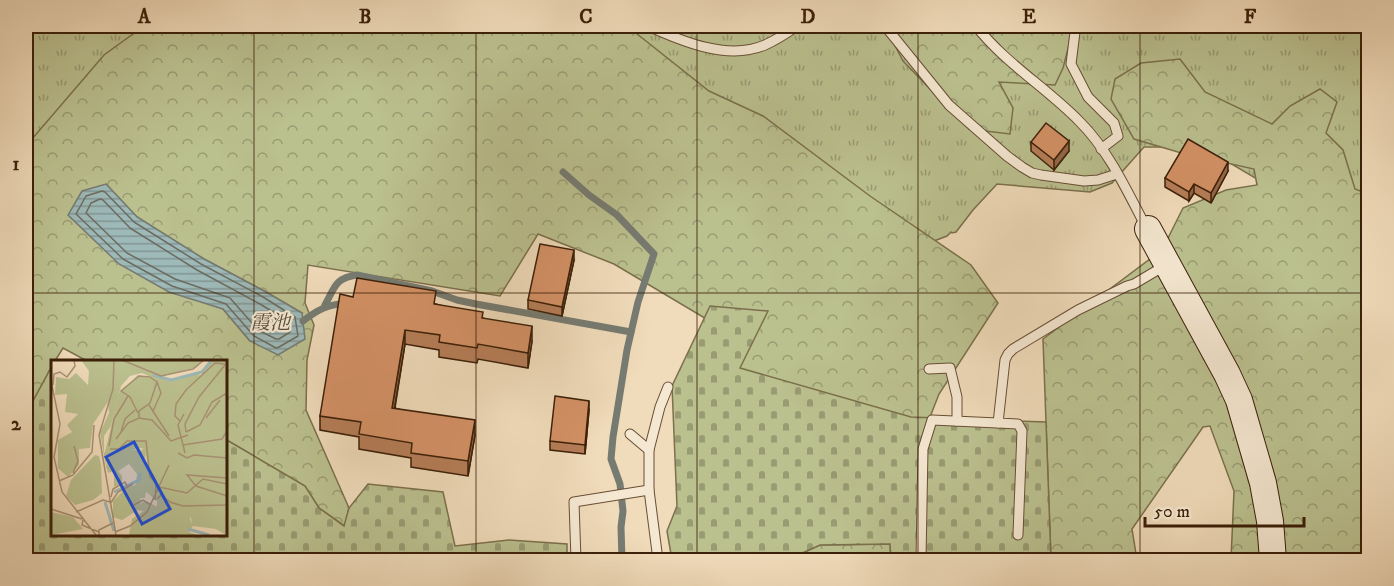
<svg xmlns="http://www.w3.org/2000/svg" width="1394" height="586" font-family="'IM FELL DW Pica','Noto Serif JP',serif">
  <defs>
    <pattern id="grass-tufts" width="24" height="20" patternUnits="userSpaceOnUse" patternTransform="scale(1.5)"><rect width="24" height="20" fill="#bbc08f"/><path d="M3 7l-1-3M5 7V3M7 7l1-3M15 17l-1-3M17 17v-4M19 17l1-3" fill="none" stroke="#999b73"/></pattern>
    <pattern id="forest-crowns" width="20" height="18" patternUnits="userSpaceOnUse" patternTransform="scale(1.5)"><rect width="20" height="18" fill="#bbc08f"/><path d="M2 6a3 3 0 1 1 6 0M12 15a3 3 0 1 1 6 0" fill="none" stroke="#999b73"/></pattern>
    <pattern id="cemetery-stones" width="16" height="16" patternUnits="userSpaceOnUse" patternTransform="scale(1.5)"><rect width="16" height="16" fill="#bbc08f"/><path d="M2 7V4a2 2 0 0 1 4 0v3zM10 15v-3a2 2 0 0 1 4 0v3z" fill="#999b73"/></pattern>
    <pattern id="water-rules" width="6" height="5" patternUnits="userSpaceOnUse" patternTransform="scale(1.5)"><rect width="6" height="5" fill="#9db9b8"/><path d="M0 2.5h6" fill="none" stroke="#819694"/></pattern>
  </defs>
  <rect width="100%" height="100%" fill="#f0dbba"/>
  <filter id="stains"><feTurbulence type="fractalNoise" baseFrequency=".00333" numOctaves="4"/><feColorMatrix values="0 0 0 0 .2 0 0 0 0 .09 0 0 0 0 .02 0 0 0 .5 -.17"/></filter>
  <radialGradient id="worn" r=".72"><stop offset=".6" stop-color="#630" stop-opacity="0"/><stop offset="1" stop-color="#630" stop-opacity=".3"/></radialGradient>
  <g fill="url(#grass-tufts)" stroke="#7b704c" stroke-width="1.5">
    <polygon points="26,26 144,26 26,333"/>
    <polygon points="553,26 1368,26 1368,245 1203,147 1144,147 1112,183 1090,192 997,184 973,210 956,232 952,233 951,232 947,236 892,257"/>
  </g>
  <g fill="url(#forest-crowns)" stroke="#7b704c" stroke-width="1.5" fill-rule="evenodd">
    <path d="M 144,26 L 627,26 L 709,91 L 763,116 L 870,196 L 971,265 L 998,303 L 939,394 L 902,489 L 746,430 L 730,333 L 614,264 L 538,234 L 500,296 L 308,265 L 305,303 L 314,325 L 307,360 L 306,410 L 349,508 L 345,526 L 319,508 L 305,486 L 225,439 L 225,361 L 87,361 L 63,348 L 55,361 L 52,361 L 52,366 L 26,414 L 26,146 L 104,55 ZM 106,184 L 137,217 L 204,259 L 266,292 L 302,313 L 250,341 L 223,309 Z"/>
    <polygon points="885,26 1074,26 1063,68 1055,85 999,82 1013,108 1010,134 969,129 903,61"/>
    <polygon points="1180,59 1205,92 1272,124 1290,106 1320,89 1337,102 1326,133 1343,150 1355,189 1368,194 1368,560 1231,560 1234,491 1210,426 1203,427 1132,529 1137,560 1051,560 1043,339 1162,250 1183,208 1226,190 1257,185 1254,169 1178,152 1134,139 1111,99 1115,79 1141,63"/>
    <polygon points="890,544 891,560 787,560 820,545"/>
  </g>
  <g fill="url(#cemetery-stones)" stroke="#7b704c" stroke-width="1.5">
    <polygon points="710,306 768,311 740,368 911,417 1046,422 1051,560 891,560 890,544 820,545 787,560 672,560 667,531 677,506 672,386"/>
    <polygon points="52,366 52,534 225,534 225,439 305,486 319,508 344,526 349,508 368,484 443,492 455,546 509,540 567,544 567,560 26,560 26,414"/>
  </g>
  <polygon fill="url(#water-rules)" stroke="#767b72" stroke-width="1.5" points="106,184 137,217 204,259 266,292 302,313 305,339 278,355 250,341 223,309 169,292 119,264 68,215 82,191"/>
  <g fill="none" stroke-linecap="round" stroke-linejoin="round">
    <g stroke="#6c6c60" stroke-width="1.5">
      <polygon points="102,191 105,192 134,222 201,264 263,297 295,317 298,336 279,347 276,348 254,336 226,304 172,286 123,259 76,214 86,196"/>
      <polygon points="100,199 103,200 130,228 197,270 260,304 288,321 290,332 279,339 276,339 258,330 230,298 175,279 127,253 86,213 91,203"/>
    </g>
    <g stroke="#767b72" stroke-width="7">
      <polyline points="563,172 589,195 617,215 654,254 638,302 627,350 613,437 611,459 620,484 623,511 621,527 622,560"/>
      <path d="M 325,305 C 335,287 335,278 357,275 L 432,291 L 457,300 L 476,304 L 631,332"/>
      <path d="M 303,321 C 316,311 329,303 346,304"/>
    </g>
    <defs>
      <g id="lane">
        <path d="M 648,26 C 681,41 728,61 765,45 C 776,40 787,33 797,26"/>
        <polyline points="885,26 949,105 1007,156 1022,167 1032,173 1041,175 1084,181 1098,180 1117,174"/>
        <path d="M 976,26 C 1006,64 1047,88 1080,122 C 1109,151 1127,191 1146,227"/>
        <polyline points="1079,26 1075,32 1071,64 1088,97 1114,123 1118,136 1101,149"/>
        <polyline points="929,369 950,368 957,397 957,421"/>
        <polyline points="630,434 649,450"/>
        <polyline points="1018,535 1022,431 1018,424 998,423 1005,360 1008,354 1013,349 1078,310 1127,286 1134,284 1166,265"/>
        <polyline points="576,560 574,502 649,490"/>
        <polyline points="658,560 649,490 649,450 660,407 668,387"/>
        <polyline points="921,560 923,449 932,420 998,423"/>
      </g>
      <polyline id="secondary" points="1148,229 1227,374 1239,400 1263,483 1270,521 1273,560"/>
    </defs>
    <use href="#lane" stroke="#684e34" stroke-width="11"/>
    <use href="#secondary" stroke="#3b1f08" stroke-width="28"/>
    <use href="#lane" stroke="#f5e8d2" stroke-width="9"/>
    <use href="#secondary" stroke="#f5e8d2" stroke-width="26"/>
  </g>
  <g fill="#b57d57" stroke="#3b1f08" stroke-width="1.5">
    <polygon points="1031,142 1069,151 1054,170 1031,151"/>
    <polygon points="1228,171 1211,203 1194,193 1189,201 1165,187 1165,178"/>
    <polygon points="574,260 562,316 528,309 528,300"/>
    <polygon points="353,297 436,304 483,318 532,341 528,368 478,359 477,363 439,357 439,350 405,344 395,408 475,435 468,476 411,467 411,458 359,449 359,437 320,430 320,416"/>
    <polygon points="589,410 585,454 550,450 550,441"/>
  </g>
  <g fill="#946647" stroke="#3b1f08" stroke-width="1.5">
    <polygon points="1069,141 1069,151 1054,170 1054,160"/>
    <polygon points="1228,162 1228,171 1211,203 1211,193"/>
    <polygon points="1194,184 1194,193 1189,201 1189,192"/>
    <polygon points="574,250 574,260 562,316 562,307"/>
    <polygon points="532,326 532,341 528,368 528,353"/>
    <polygon points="405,330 405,344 392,423 392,408"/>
    <polygon points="589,401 589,410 585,454 585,445"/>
    <polygon points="475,420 475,435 468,476 468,461"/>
  </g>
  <g fill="#d39165" stroke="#3b1f08" stroke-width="1.5">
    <polygon points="1046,123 1069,141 1054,160 1031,142"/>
    <polygon points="1188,139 1228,162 1211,193 1194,184 1189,192 1165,178"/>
    <polygon points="540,244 574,250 562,307 528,300"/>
    <polygon points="357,278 436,291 434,304 483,312 482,318 532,326 528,353 478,344 477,348 439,342 440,335 405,330 392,408 475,420 468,461 411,453 412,443 359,434 361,422 320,416 340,294 353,297"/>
    <polygon points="555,396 589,401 585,445 550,441"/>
  </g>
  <path fill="none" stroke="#3b1f08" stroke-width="1.5" stroke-opacity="0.55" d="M 254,26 L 254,560M 476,26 L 476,560M 697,26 L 697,560M 918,26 L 918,560M 1140,26 L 1140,560M 26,293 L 1368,293"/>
  <g text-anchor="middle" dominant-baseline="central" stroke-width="4.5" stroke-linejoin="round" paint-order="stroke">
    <g font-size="20" font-style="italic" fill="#584d3d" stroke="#f5e8d2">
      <text x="270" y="323">霞池</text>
    </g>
  </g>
  <g transform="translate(51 360)">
    <rect width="176" height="176" fill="#f0dbba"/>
    <path d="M 163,0 L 175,0 L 175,157 L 123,158 L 106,154 L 106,141 L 94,131 L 97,105 L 93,88 L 54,92 L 68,33 L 87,15 L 113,21 L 150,15 Z" fill="#bbc08f"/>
    <path d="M 30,0 L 152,0 L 146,7 L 108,17 L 119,20 L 149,13 L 160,0 L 167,0 L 167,2 L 133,25 L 118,53 L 124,64 L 113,55 L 115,24 L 91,13 L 79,16 L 70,26 L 60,66 L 53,76 L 53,93 L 82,55 L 78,62 L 86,64 L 76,76 L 65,79 L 60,89 L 76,86 L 89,92 L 95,85 L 94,102 L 98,111 L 94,138 L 83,138 L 86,114 L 78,104 L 66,112 L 68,94 L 56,97 L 55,106 L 49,73 L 58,53 L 57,42 L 42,64 L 39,88 L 28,89 L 28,105 L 17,117 L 7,108 L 7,80 L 21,72 L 16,65 L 27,54 L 14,52 L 16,34 L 4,35 L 5,17 L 18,19 L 25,13 L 37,25 L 38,11 ZM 175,45 L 172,64 L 175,70 L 160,70 L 167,52 ZM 96,65 L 109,75 L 107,68 L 113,72 L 118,102 L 128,95 L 108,123 L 113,124 L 117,119 L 113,129 L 122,134 L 120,141 L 102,132 L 111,89 L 107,78 L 98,70 L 92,78 L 83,79 L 90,67 ZM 44,95 L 48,96 L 50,105 L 51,133 L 42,140 L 24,145 L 15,136 L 20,120 ZM 75,133 L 80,139 L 79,149 L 94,141 L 107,147 L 108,138 L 113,148 L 109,153 L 124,158 L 136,152 L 141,164 L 140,157 L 147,153 L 175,156 L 175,175 L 165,169 L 142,166 L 138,172 L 146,175 L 78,175 L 81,159 L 93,151 L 87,150 L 71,160 L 62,157 L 62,141 ZM 0,152 L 22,157 L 32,169 L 0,175 Z" fill="#bbc08f"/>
    <path d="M 59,92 L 68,94 L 67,111 L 71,116 L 71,123 L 63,127 L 63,111 L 57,113 L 55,106 ZM 87,124 L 90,143 L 79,149 L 75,142 L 80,139 L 75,134 L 62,141 L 75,128 Z" fill="#bbc08f"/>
    <path fill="none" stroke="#9db9b8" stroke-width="3" d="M 102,15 L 120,20 L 151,12 L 161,0M 63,132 L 88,120 L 89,113M 54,142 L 63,171M 137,169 L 158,175"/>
    <path fill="none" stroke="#a89073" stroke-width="1.5" d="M 63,0 L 62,29 L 48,75 L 65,175M 71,0 L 110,16 L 142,9 L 153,0M 0,21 L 9,64 L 3,97 L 11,132 L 45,175M 2,25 L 3,14 L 9,12 L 16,17 L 24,6 L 23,0M 98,45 L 118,76M 102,51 L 110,33 L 106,22M 87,53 L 79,37 L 70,31 L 88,16 L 99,17 L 106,22 L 99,43 L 88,51 L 88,58M 133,54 L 127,65 L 134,93M 155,58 L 169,40M 129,61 L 124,56 L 125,44 L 135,30 L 164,3 L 174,4M 70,72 L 74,59 L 84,50M 135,72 L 134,64 L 148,37 L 174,5M 135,72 L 149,65 L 161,42 L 176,33M 65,79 L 77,63 L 88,58 L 101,60 L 120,81 L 137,75M 132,85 L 171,79 L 176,71M 58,86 L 63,59 L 77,36M 59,89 L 68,89 L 76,81 L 95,81 L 99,117 L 105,123 L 104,140M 127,93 L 136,98 L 143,95 L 176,98M 22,113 L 27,101 L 23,86M 176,118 L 136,115 L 145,126 L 176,136M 8,121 L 22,115 L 41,92 L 43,65M 108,127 L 136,133 L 152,119 L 176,124M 60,137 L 62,129 L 74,122 L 76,126M 106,139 L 110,135 L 119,142 L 132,146 L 176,145M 59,144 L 67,132 L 82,124M 83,145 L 92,140 L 100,145M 0,149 L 31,159M 25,152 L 52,140 L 59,142M 32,160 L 31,165 L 48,172M 64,172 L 79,166 L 96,152 L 118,105M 48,175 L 48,170 L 62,163"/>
    <path fill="#1d4ed8" fill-opacity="0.15" stroke="#1d4ed8" stroke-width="3" d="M 83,82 L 119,149 L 91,164 L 55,97 Z"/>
    <rect width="176" height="176" fill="none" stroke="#3b1f08" stroke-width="3"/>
  </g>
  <rect width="1394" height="586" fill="none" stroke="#f0dbba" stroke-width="66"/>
  <path d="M1145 517v9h159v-9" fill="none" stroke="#3b1f08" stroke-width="3"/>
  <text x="1154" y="517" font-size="18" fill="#3b1f08" stroke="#f5e8d2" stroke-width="4.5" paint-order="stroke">50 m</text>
  <rect x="33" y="33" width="1328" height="520" fill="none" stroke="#3b1f08" stroke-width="2"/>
  <g font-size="20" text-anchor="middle" font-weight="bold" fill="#3b1f08">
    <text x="144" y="23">A</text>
    <text x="365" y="23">B</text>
    <text x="586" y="23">C</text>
    <text x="808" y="23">D</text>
    <text x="1029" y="23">E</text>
    <text x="1250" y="23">F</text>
    <text x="16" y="170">1</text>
    <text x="16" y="430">2</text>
  </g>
  <rect width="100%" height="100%" filter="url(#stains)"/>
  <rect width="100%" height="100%" fill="url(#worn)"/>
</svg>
